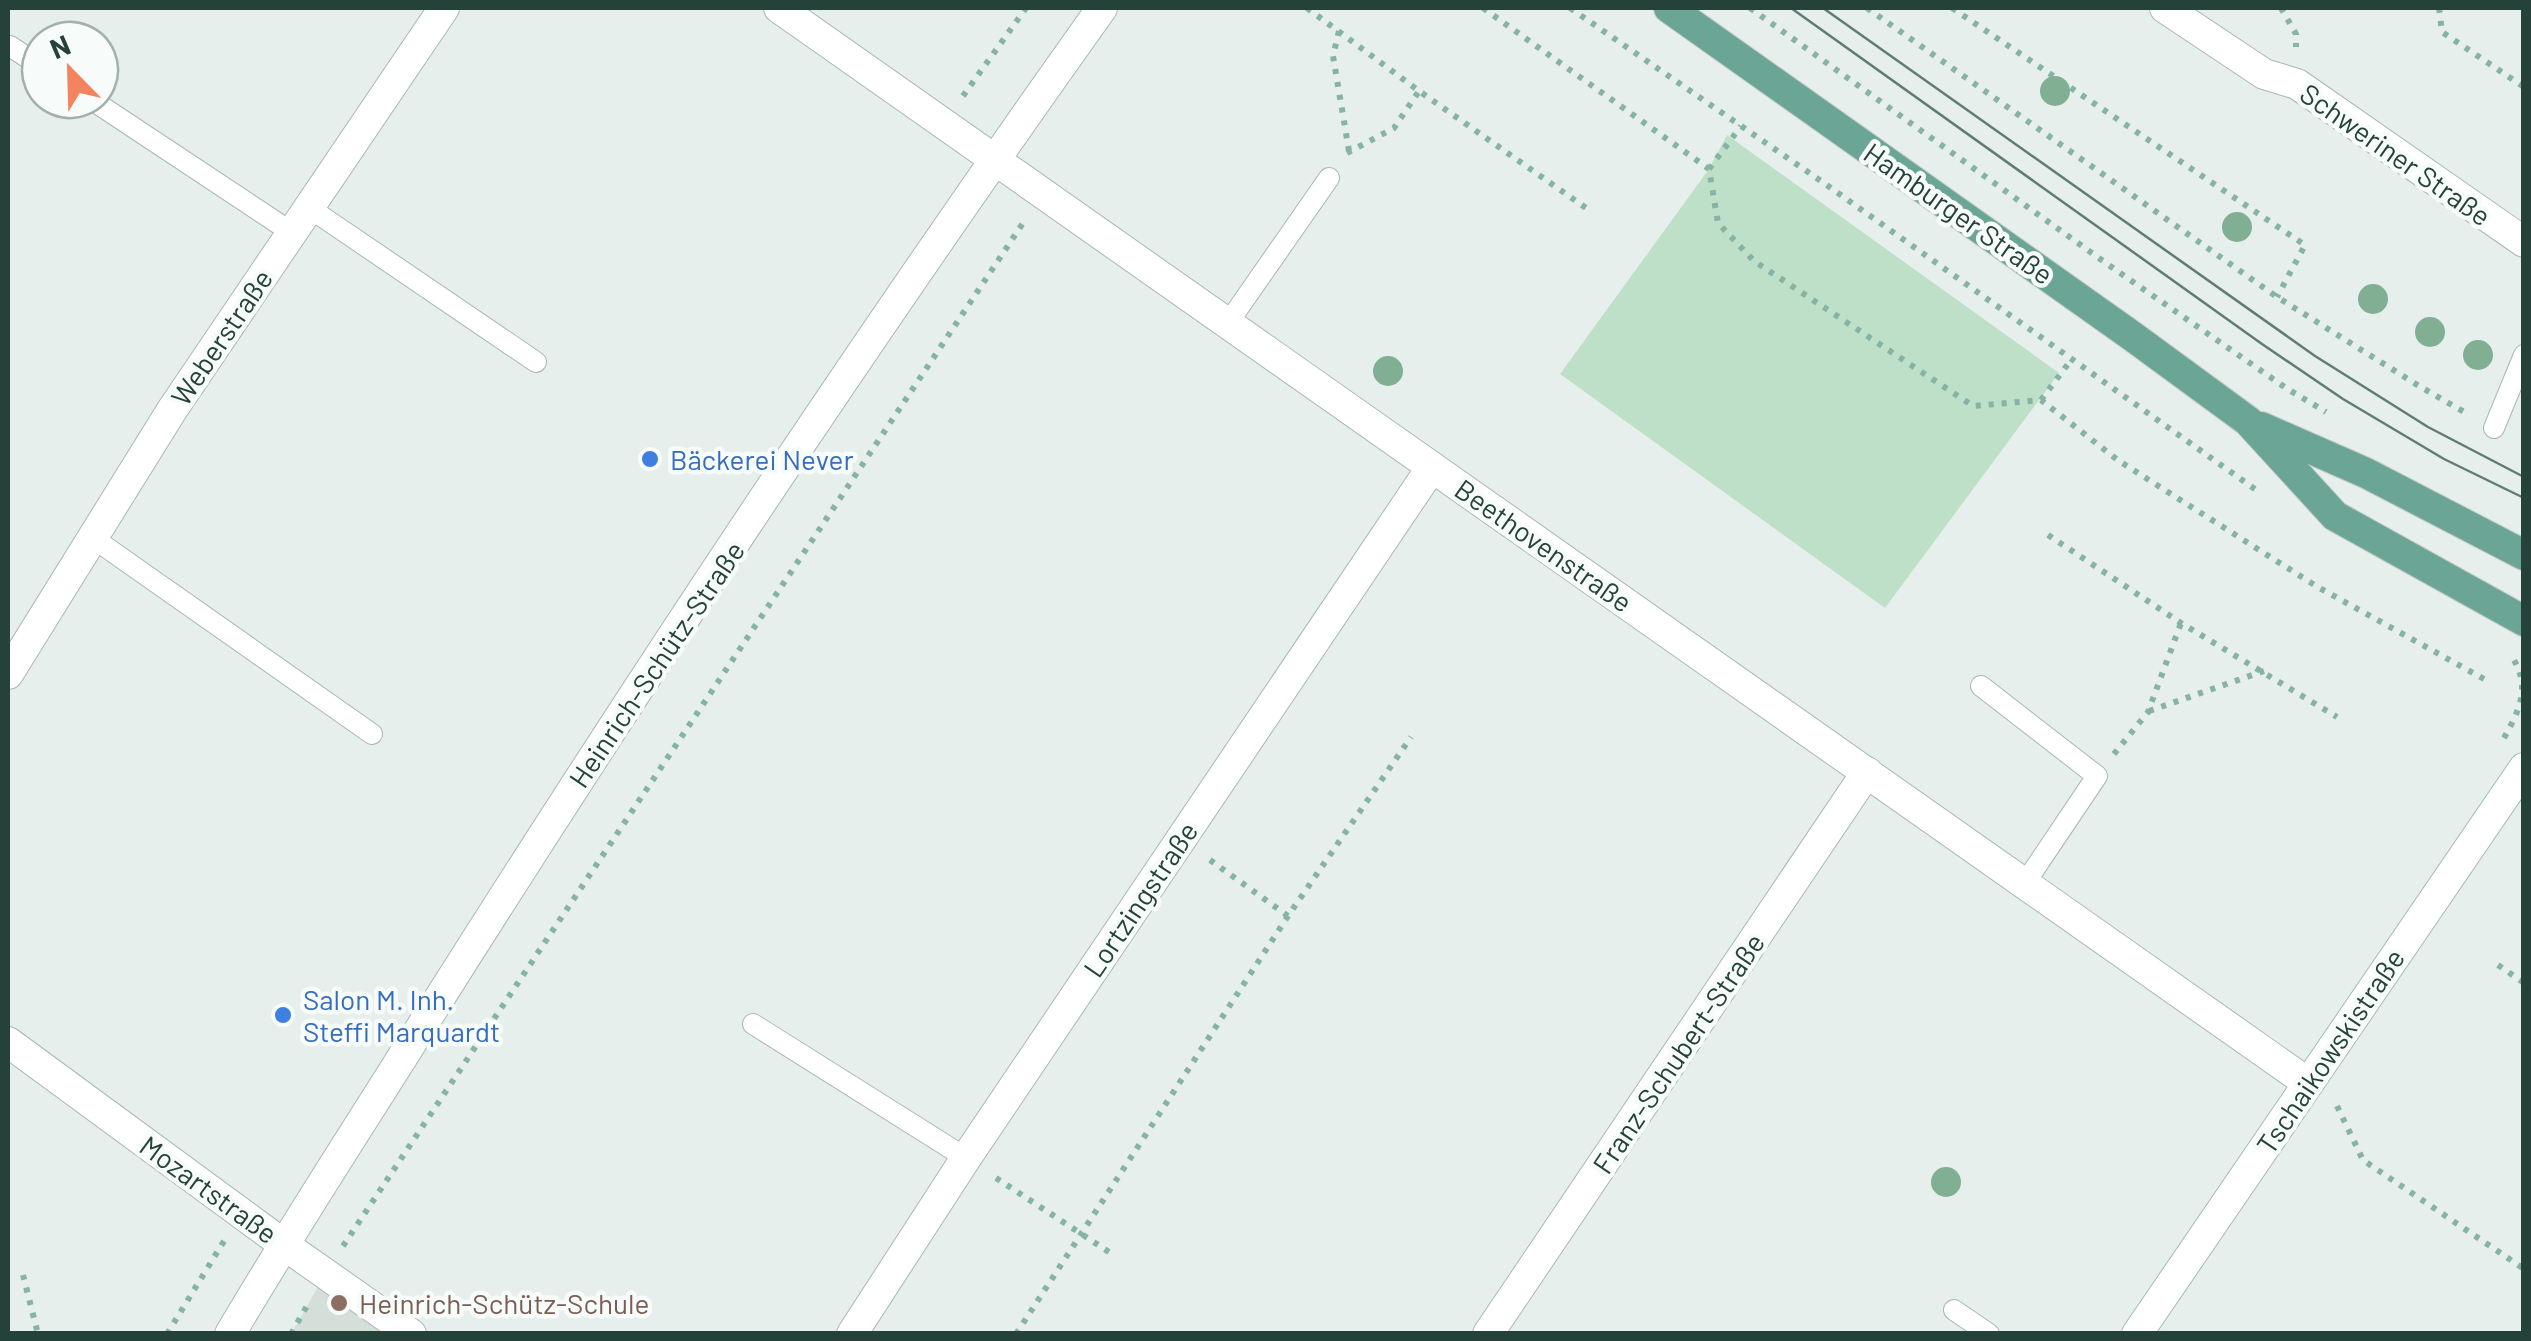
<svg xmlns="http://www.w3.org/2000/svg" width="2531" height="1341" font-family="Barlow,sans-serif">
  <rect width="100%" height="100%" fill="#e6efeb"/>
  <polygon fill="#d4dfda" points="326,1273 411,1334 291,1334"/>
  <polygon fill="#bfe0c8" points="1727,135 2059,373 1885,608 1560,374 1709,169"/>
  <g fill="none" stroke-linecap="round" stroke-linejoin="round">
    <defs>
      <g id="lane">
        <polyline points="10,46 40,66"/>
        <polyline points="92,100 291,232"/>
        <polyline points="308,207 536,362"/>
        <polyline points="1228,323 1329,178"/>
        <polyline points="2494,428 2524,355"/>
        <polyline points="93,538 372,734"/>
        <polyline points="1981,686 2097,776 2025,883"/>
        <polyline points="753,1024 966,1158"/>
        <polyline points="1954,1310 1989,1334"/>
      </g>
      <g id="street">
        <polyline points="779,8 2308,1083"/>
        <polyline points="2165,8 2264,74 2297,84 2524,242"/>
        <polyline points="8,674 172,410 444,8"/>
        <polyline points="8,1042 283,1244 411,1334"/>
        <path d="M 230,1334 C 296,1222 368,1113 437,1002 C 650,665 871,332 1102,8"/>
        <polyline points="852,1334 966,1158 1432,467"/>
        <polyline points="1488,1334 1867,772"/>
      </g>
      <polyline id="secondary" points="2137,1334 2524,768"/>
      <g id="primary">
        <polyline points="1669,8 2132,336 2248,421 2335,516 2524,621"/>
        <polyline points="2261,427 2366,473 2524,555"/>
      </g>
    </defs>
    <use href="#lane" stroke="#a8b8b2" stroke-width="22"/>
    <use href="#street" stroke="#a8b8b2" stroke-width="32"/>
    <use href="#secondary" stroke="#a4bbb3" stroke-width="32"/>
    <use href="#primary" stroke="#c2cac8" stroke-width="32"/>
    <g stroke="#86b3a5" stroke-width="6" stroke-dasharray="5 8" stroke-linecap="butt">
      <polyline points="1307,8 1419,91 1586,208"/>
      <polyline points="1483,8 1709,169 1718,223 1754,261 1973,406 2041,400 2119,461 2316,586 2484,679"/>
      <polyline points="1570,8 1821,181 2259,492"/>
      <polyline points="1750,8 2110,266 2286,388 2326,412"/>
      <polyline points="1867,8 2277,297 2419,386 2466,413"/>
      <polyline points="1952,8 2305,245 2277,297"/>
      <polyline points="2281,8 2296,34 2296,47"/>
      <polyline points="2439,8 2442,32 2524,87"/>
      <polyline points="1339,31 1333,56 1349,151"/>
      <polyline points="963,96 1026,8"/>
      <polyline points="1347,153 1394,128 1419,91"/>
      <polyline points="1709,169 1741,126"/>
      <polyline points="2041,400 2071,360"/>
      <polyline points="2048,535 2181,623 2337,717"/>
      <polyline points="2149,711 2264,671"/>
      <path d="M 2504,738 C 2521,707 2531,686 2511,655"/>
      <polyline points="2114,754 2148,712 2181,623"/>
      <polyline points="1210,860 1288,916"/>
      <polyline points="2498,965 2524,983"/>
      <polyline points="2337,1106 2363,1160 2524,1269"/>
      <polyline points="996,1178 1112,1254"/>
      <polyline points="343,1246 1025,220"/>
      <polyline points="23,1275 38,1334"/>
      <polyline points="167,1334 224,1241"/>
      <polyline points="291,1334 308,1304"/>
      <polyline points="1016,1334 1288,916 1411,737"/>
    </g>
    <use href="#lane" stroke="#fff" stroke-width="20"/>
    <use href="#street" stroke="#fff" stroke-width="30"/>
    <use href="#secondary" stroke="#fff" stroke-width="30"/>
    <use href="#primary" stroke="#6aa596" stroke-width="30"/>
    <g stroke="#5f7d75" stroke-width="2.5">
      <polyline points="1791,8 2262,344 2343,399 2444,459 2524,498"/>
      <polyline points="1823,8 2315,356 2428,427 2524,477"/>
    </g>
  </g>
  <g fill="#80af93">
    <circle cx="2055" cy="91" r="15"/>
    <circle cx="2237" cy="227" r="15"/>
    <circle cx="2373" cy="299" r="15"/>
    <circle cx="2430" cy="332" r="15"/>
    <circle cx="2478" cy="355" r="15"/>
    <circle cx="1388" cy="371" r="15"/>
    <circle cx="1946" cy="1182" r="15"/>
  </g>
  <g fill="#3f7fe0" stroke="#f7fbf9" stroke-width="4">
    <circle cx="650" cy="459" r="10"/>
    <circle cx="283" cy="1015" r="10"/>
  </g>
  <circle fill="#8d6e63" stroke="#f7fbf9" stroke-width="4" cx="339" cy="1303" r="10"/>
  <g text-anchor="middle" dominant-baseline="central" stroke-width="9" stroke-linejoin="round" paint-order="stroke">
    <g font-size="28" fill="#24423a" stroke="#f7fbf9">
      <text transform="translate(2396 154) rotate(35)">Schweriner Straße</text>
      <text transform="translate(1959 213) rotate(35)">Hamburger Straße</text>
      <text transform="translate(221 337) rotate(-56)">Weberstraße</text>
      <text transform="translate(1544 545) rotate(35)">Beethovenstraße</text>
      <text transform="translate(656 664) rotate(-56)">Heinrich-Schütz-Straße</text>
      <text transform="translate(1140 899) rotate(-56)">Lortzingstraße</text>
      <text transform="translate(2330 1051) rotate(-56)">Tschaikowskistraße</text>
      <text transform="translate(1678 1053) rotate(-56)">Franz-Schubert-Straße</text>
      <text transform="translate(209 1189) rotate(36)">Mozartstraße</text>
    </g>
    <g font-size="28" fill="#366cbe" stroke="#f7fbf9" text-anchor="start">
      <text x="670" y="459">Bäckerei Never</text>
      <text x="303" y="999">Salon M. Inh.<tspan x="303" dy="32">Steffi Marquardt</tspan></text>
    </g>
    <g font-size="28" fill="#785e54" stroke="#f7fbf9" text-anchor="start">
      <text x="359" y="1303">Heinrich-Schütz-Schule</text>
    </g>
  </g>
  <rect width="2531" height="1341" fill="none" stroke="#24423a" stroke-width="20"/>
  <g transform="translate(70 70) rotate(337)"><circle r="48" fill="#f7fbf9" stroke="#a3b1ad" stroke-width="2.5"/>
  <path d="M0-8L18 38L0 25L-18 38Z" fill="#f4845f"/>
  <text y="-15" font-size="28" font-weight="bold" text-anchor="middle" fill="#24423a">N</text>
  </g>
</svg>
